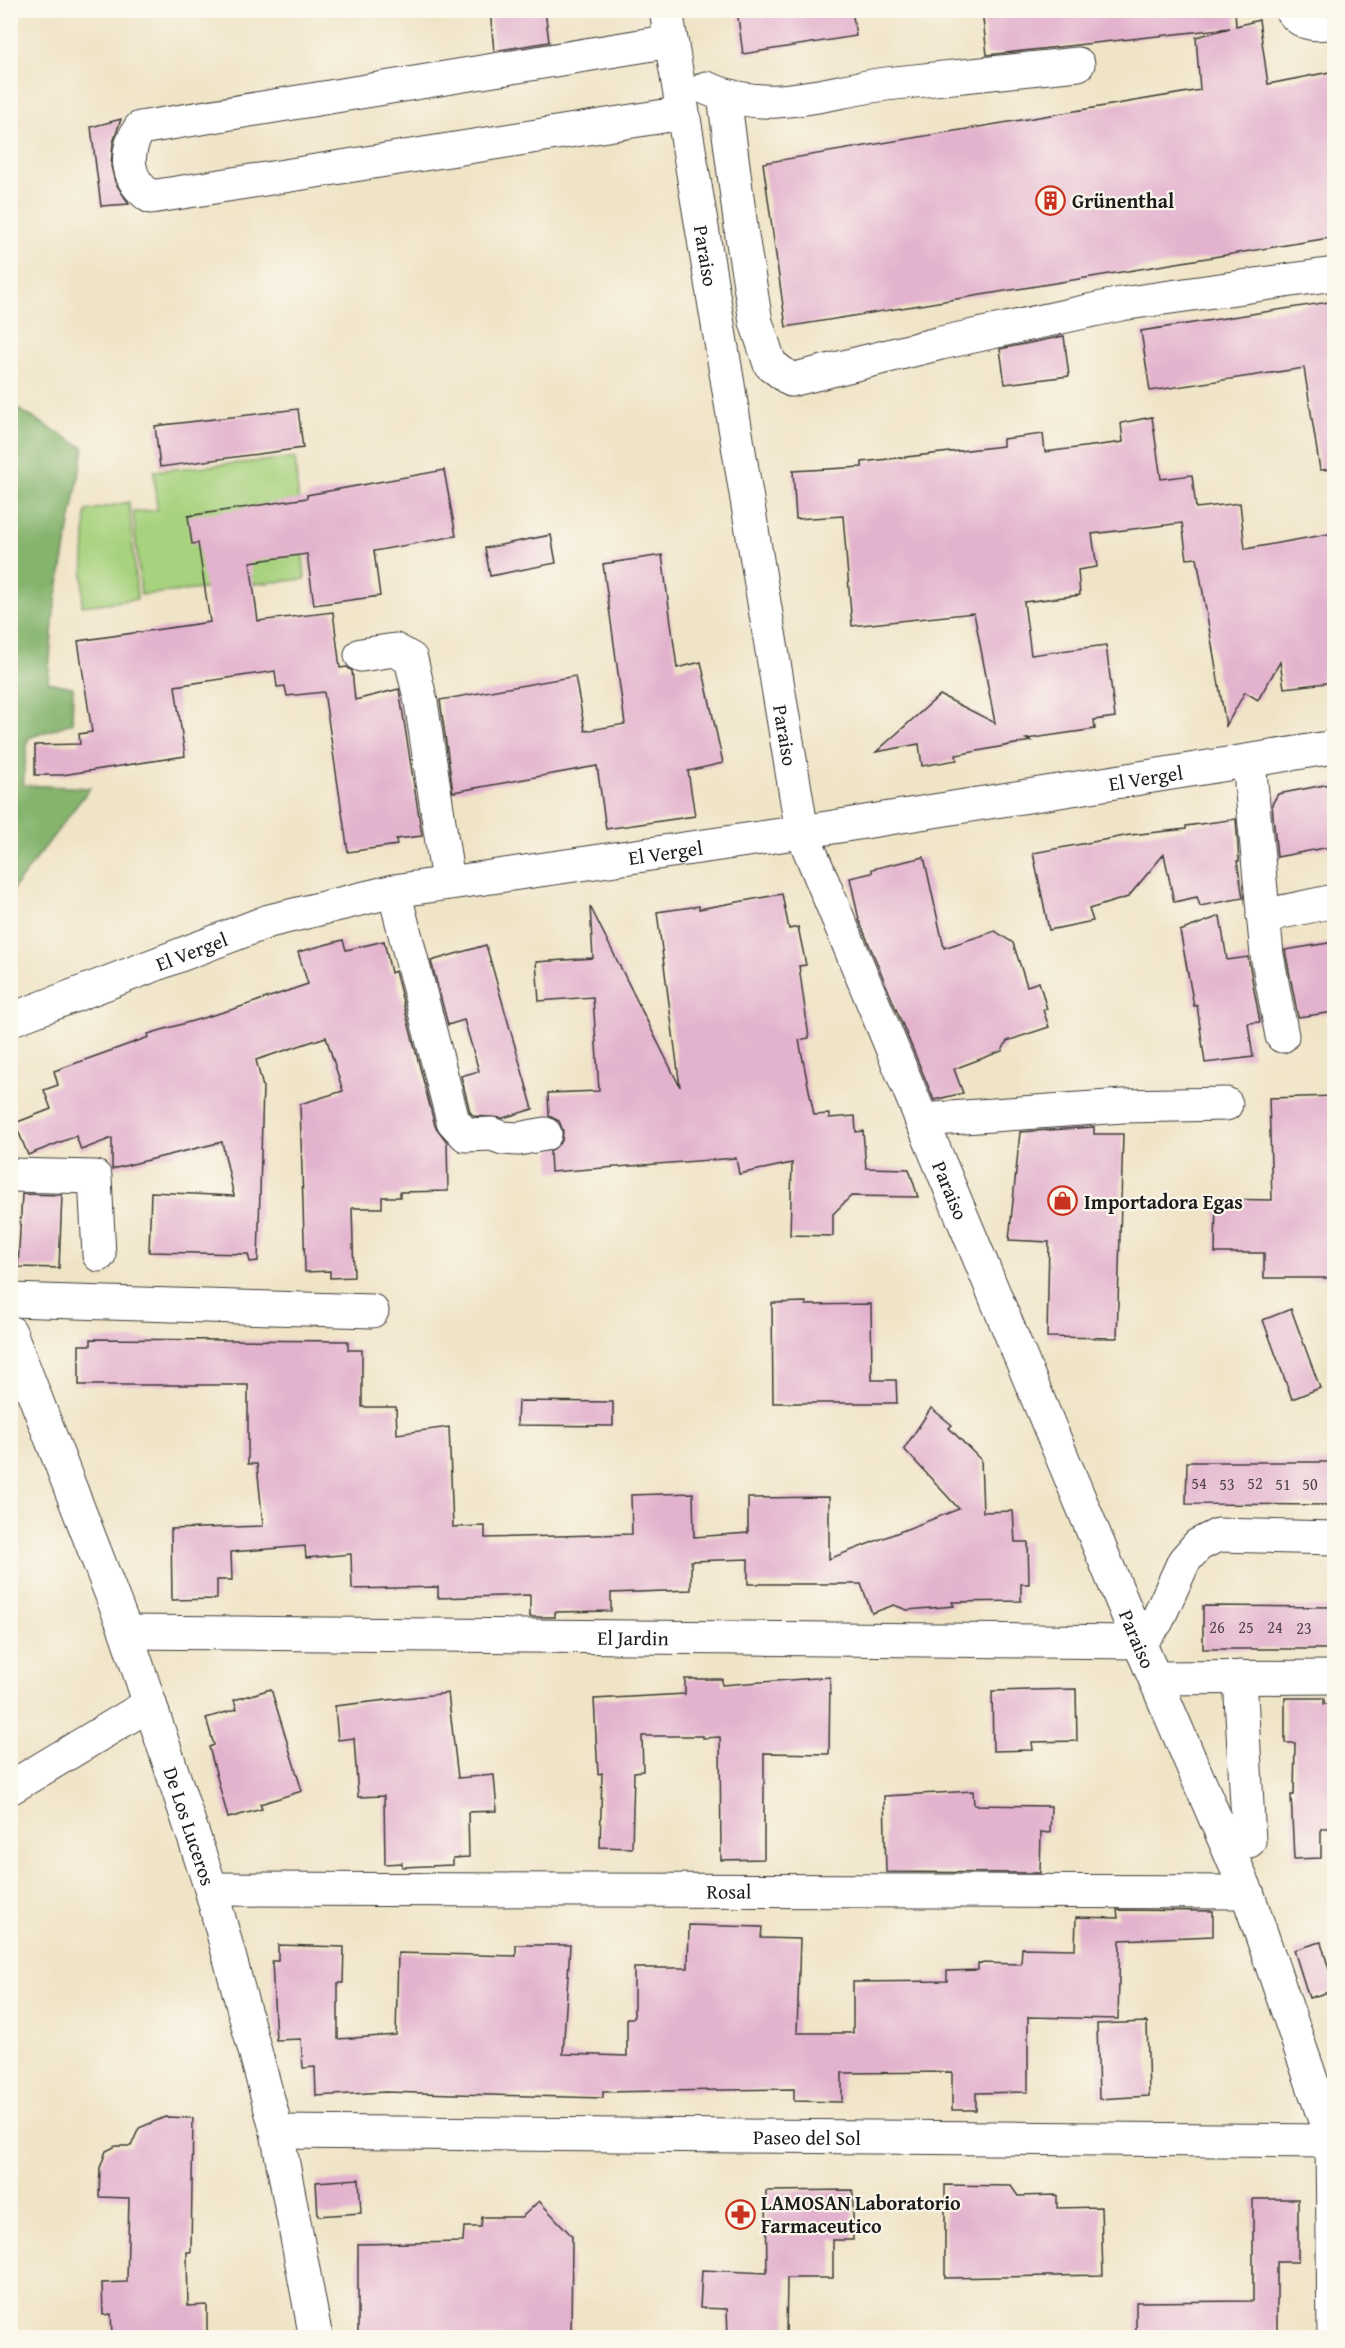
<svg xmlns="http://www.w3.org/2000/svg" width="1345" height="2348" font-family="'Gentium Book Plus',serif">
  <rect width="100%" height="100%" fill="#fbf7ec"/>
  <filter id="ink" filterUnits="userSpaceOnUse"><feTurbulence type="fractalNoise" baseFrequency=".0167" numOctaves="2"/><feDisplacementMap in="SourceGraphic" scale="12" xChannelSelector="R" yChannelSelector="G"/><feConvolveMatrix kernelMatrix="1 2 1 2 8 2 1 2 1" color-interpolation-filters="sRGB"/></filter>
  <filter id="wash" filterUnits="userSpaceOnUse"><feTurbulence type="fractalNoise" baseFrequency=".008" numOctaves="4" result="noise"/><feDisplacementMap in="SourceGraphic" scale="24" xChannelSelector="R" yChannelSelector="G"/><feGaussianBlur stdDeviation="1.35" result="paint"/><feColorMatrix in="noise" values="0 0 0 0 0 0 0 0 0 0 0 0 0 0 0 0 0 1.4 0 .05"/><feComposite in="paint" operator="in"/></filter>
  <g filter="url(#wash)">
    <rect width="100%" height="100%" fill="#f0e4c7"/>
    <g fill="#a7d27e" stroke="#62774d" stroke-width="1.5">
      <polygon points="295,458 305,579 141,595 133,512 157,510 154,471"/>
      <polygon points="129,502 137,599 82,606 86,511"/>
    </g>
    <polygon fill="#85b46d" stroke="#506844" stroke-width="1.5" points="11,405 84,448 54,611 48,682 73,687 72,723 28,738 23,785 90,788 11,892"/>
    <g id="blocks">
      <g fill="#e3b2ce">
        <polygon points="490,10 545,10 549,42 494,51"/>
        <polygon points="737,10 852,10 856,36 743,54"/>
        <polygon points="982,10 1235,10 1236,26 1259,20 1268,84 1335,71 1335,237 786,327 763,163 1200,90 1196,37 1230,28 987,55"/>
        <polygon points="121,119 113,143 111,166 115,182 129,204 101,206 91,127"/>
        <polygon points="1335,301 1335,469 1320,470 1304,368 1150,391 1141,331"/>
        <polygon points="1064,336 1069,376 1005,384 1000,349"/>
        <polygon points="298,409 303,448 160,467 155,426"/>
        <polygon points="1152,417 1161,479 1192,475 1196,508 1240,503 1245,549 1335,533 1335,682 1284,688 1280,662 1258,700 1245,692 1226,726 1197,558 1187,559 1182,523 1092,534 1097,567 1078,570 1080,595 1024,602 1031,655 1106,645 1115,717 1094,720 1095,729 1026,739 1031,741 956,755 957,760 922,766 919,744 876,752 940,695 995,723 974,613 852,626 843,516 796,519 793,471 862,467 862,462 1003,446 1003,439 1043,434 1045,452 1123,442 1121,423"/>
        <polygon points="444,470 456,536 374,551 380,596 314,605 307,554 250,562 258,621 333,612 340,668 347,667 352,671 355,700 399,689 422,836 396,839 397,845 348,852 324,692 287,696 285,686 277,687 275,671 175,686 185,756 62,775 35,775 35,745 80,744 79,734 92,732 78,641 210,622 198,543 192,544 188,516 307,498 307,495"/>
        <polygon points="551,535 556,563 490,576 485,548"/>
        <polygon points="662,555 677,668 701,662 723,763 688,771 695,816 606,829 597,766 453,792 440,700 575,676 585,731 625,724 603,564"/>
        <polygon points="1335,783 1335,846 1277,857 1272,804 1278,794"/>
        <polygon points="1236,819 1239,861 1237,861 1243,898 1200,906 1197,897 1174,902 1164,854 1128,897 1089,909 1093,921 1049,930 1033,853 1130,835 1186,829 1186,826"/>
        <polygon points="924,857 944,948 995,931 1013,943 1027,986 1039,982 1047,1009 1043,1010 1049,1027 1007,1041 1002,1051 954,1069 963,1093 934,1100 859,920 850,878 872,873 872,869"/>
        <polygon points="782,894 789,929 798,927 806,965 799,966 809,1038 799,1040 814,1115 829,1114 829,1118 855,1116 856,1132 863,1131 866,1168 909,1169 918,1197 851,1196 833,1214 833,1236 790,1235 792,1163 739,1174 736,1158 551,1172 550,1152 562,1141 563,1131 559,1121 549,1116 548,1093 599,1091 593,997 539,1001 536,962 593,958 590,906 680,1087 657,912 699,906 699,909"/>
        <polygon points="1220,916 1227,960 1248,957 1260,1022 1248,1023 1253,1057 1205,1063 1197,1005 1194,1006 1180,931"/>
        <polygon points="343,940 346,950 384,941 391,973 395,971 435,1126 447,1142 448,1191 400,1192 400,1197 382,1197 382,1208 352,1208 354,1277 330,1278 330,1271 305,1272 300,1104 343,1091 326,1037 256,1060 263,1087 258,1261 250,1262 248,1254 149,1252 151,1192 234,1196 222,1142 112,1169 112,1138 81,1150 76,1136 28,1155 15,1123 51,1109 44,1090 58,1085 54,1071 149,1037 148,1034 237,1008 308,984 298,952"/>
        <polygon points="1335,942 1335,1012 1298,1017 1285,950"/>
        <polygon points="486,945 533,1109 503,1118 474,1116 470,1112 461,1076 479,1071 464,1020 448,1025 431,961"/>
        <polygon points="1335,1096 1335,1278 1264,1278 1264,1253 1215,1253 1216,1199 1272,1200 1269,1098"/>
        <polygon points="1094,1127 1094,1134 1123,1134 1117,1338 1047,1337 1049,1242 1009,1240 1020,1132"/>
        <polygon points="22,1194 62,1195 59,1268 18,1267"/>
        <polygon points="806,1302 806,1305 871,1304 872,1380 896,1380 897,1403 773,1403 772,1303"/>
        <polygon points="1291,1309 1320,1388 1292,1399 1263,1320"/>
        <polygon points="91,1339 348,1341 348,1350 362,1350 362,1407 396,1407 397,1434 449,1427 453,1527 485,1526 485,1538 632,1534 631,1495 693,1493 694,1537 748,1533 748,1498 829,1497 829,1559 959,1509 904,1449 931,1408 952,1425 949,1428 981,1460 983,1512 1013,1511 1015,1542 1028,1542 1029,1584 1021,1584 1021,1601 952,1602 954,1606 907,1610 894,1605 872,1613 861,1584 748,1584 748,1559 691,1561 691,1590 611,1593 611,1611 555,1612 555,1617 530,1617 530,1595 438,1598 438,1587 352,1589 351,1554 306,1558 305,1546 231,1552 232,1580 217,1580 217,1599 172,1600 171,1529 263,1526 257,1464 248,1464 248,1385 79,1385 79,1345 91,1345"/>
        <polygon points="518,1401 613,1402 613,1426 517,1425"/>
        <polygon points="1187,1462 1335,1462 1335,1505 1186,1504"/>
        <polygon points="1203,1606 1335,1607 1335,1649 1203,1649"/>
        <polygon points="830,1677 829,1754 764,1753 764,1859 721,1860 720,1737 703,1738 703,1736 642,1736 643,1771 634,1772 632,1848 600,1847 602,1773 598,1774 594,1699 685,1694 685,1679 722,1679 722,1685"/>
        <polygon points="271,1689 302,1791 260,1804 262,1809 228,1818 209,1747 214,1745 206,1718 237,1709 234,1700"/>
        <polygon points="1076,1689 1077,1741 1032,1742 1033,1750 993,1751 992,1691"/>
        <polygon points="448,1693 458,1778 494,1775 497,1811 468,1812 469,1857 453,1858 453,1865 402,1867 402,1863 385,1864 384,1796 358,1797 354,1738 338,1740 335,1706"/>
        <polygon points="1285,1698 1324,1698 1324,1704 1335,1704 1335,1828 1321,1828 1321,1858 1294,1859 1291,1795 1294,1795 1295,1743 1285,1743"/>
        <polygon points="973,1791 974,1805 1051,1806 1050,1833 1041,1832 1040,1873 886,1872 884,1796"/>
        <polygon points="1117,1910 1213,1911 1213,1936 1120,1940 1118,2019 1028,2017 1028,2092 976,2093 976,2110 952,2110 952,2072 842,2073 842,2102 794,2101 794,2089 603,2092 603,2098 385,2092 316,2096 315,2067 303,2068 301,2039 276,2040 272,1961 278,1961 278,1945 344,1947 343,1983 338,1983 338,2039 396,2035 398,1953 516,1956 516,1945 570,1945 563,2054 627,2056 627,2018 634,2018 634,1968 688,1968 689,1925 762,1927 761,1938 800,1939 797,2033 853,2033 853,1982 947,1981 947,1971 978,1970 978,1963 1021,1964 1022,1948 1075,1949 1076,1917 1118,1918"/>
        <polygon points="1321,1942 1335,1990 1309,1998 1294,1950"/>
        <polygon points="1147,2022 1149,2096 1099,2099 1097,2024"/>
        <polygon points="165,2117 193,2118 191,2252 187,2252 188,2306 207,2305 207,2333 203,2333 203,2337 139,2337 139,2333 112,2333 111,2314 103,2315 102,2283 127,2282 129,2198 99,2197 100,2168 106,2151 116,2146 131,2146 139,2128"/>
        <polygon points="359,2179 361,2213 318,2216 316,2182"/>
        <polygon points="945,2185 1011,2186 1018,2196 1057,2195 1057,2208 1101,2207 1103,2275 945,2278"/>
        <polygon points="853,2190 853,2240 833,2240 833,2278 787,2278 786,2337 728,2337 727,2309 700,2308 702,2270 767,2273 766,2191"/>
        <polygon points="1253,2199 1298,2199 1298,2262 1277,2262 1277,2337 1136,2337 1136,2302 1253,2301"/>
        <polygon points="539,2201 572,2236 571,2337 358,2337 358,2244 463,2242 464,2227 481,2227 482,2217 522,2217"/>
      </g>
    </g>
  </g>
  <g filter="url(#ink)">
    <use href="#blocks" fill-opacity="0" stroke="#3c3a36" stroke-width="1.5"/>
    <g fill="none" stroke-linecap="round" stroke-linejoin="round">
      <defs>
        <g id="minor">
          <path id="s1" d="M 666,10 L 802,832 L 1139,1642 L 1247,1892 L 1332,2141 L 1334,2338"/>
          <path d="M 1291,10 C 1303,26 1316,25 1334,22"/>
          <path d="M 671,41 L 140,128 C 124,152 125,180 151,197 L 683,113"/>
          <path d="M 706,88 C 771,116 821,92 886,84 C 950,77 1014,71 1078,64"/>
          <polyline points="724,95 742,236 756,322 770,364 791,380 941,343 1121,304 1334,274"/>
          <polyline points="361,655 395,650 411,659 421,702 448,882"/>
          <polyline points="1249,761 1267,955 1282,1036"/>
          <polyline points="394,891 453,1121 466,1135 492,1134 503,1138 518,1139 545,1134"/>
          <polyline points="1263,916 1334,901"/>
          <path id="s2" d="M 10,1020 L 269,921 L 394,891 L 802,832 L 1334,747"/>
          <polyline points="921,1120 1123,1106 1226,1104"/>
          <polyline points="10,1175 95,1177 99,1255"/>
          <polyline points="10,1300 372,1311"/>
          <path id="s3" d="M 10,1332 L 126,1632 L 211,1889 L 277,2132 L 316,2338"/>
          <path id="s4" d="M 126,1632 L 1139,1642 L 1157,1621 L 1184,1561 L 1198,1545 L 1218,1535 L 1334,1538"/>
          <polyline points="1240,1677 1249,1841"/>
          <polyline points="1155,1678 1334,1677"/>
          <polyline points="10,1788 150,1704"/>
          <path id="s5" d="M 211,1889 L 1247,1892"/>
          <path id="s6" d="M 277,2132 L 1334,2141"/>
        </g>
      </defs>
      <use href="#minor" stroke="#3c3a36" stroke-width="35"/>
      <use href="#minor" stroke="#fff" stroke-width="33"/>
    </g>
  </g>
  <defs>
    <symbol id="building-ring" viewBox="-11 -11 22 22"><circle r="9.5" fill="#fbf7ec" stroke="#c8321e" stroke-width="1.5"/><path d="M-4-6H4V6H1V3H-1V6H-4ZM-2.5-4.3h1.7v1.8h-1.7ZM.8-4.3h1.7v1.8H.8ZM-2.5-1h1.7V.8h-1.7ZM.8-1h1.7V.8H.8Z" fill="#c8321e"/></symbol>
    <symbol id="shop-ring" viewBox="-11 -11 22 22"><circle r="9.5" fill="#fbf7ec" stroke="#c8321e" stroke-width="1.5"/><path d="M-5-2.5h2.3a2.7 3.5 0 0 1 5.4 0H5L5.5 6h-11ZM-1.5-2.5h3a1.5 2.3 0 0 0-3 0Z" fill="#c8321e"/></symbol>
    <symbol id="pharmacy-ring" viewBox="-11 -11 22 22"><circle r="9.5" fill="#fbf7ec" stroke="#c8321e" stroke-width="1.5"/><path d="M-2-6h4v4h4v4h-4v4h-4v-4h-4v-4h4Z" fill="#c8321e"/></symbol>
  </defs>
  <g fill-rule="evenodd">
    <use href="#building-ring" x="1034" y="184" width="33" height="33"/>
    <use href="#shop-ring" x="1046" y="1184" width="33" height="33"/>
    <use href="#pharmacy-ring" x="724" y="2198" width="33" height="33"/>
  </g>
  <g text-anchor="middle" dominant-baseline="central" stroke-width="4.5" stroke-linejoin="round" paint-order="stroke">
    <g font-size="16" fill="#4e4248">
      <text x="1199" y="1483">54</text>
      <text x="1255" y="1483">52</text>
      <text x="1227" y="1484">53</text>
      <text x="1283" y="1484">51</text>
      <text x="1310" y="1484">50</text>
      <text x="1217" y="1627">26</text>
      <text x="1246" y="1627">25</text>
      <text x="1275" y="1627">24</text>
      <text x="1304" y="1628">23</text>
    </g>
    <g font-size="20" font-weight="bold" fill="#1c1c1c" stroke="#fbf7ec" text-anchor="start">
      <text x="1072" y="200">Grünenthal</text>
      <text x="1084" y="1201">Importadora Egas</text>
      <text x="761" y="2202">LAMOSAN Laboratorio<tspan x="761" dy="23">Farmaceutico</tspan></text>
    </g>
    <g font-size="20" fill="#1c1c1c" stroke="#fbf7ec">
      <text stroke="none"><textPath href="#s1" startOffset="249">Paraiso</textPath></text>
      <text stroke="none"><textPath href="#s1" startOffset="735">Paraiso</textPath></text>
      <text stroke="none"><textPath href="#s2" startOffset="1166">El Vergel</textPath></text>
      <text stroke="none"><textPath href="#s2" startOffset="680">El Vergel</textPath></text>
      <text stroke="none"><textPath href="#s2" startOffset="194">El Vergel</textPath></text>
      <text stroke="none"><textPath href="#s1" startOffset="1221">Paraiso</textPath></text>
      <text stroke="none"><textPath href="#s4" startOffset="507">El Jardin</textPath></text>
      <text stroke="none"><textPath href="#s1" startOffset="1707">Paraiso</textPath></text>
      <text stroke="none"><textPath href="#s3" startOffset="526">De Los Luceros</textPath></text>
      <text stroke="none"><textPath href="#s5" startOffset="518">Rosal</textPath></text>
      <text stroke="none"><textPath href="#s6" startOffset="530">Paseo del Sol</textPath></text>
    </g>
  </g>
  <rect width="1345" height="2348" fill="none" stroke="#fbf7ec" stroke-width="36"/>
</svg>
